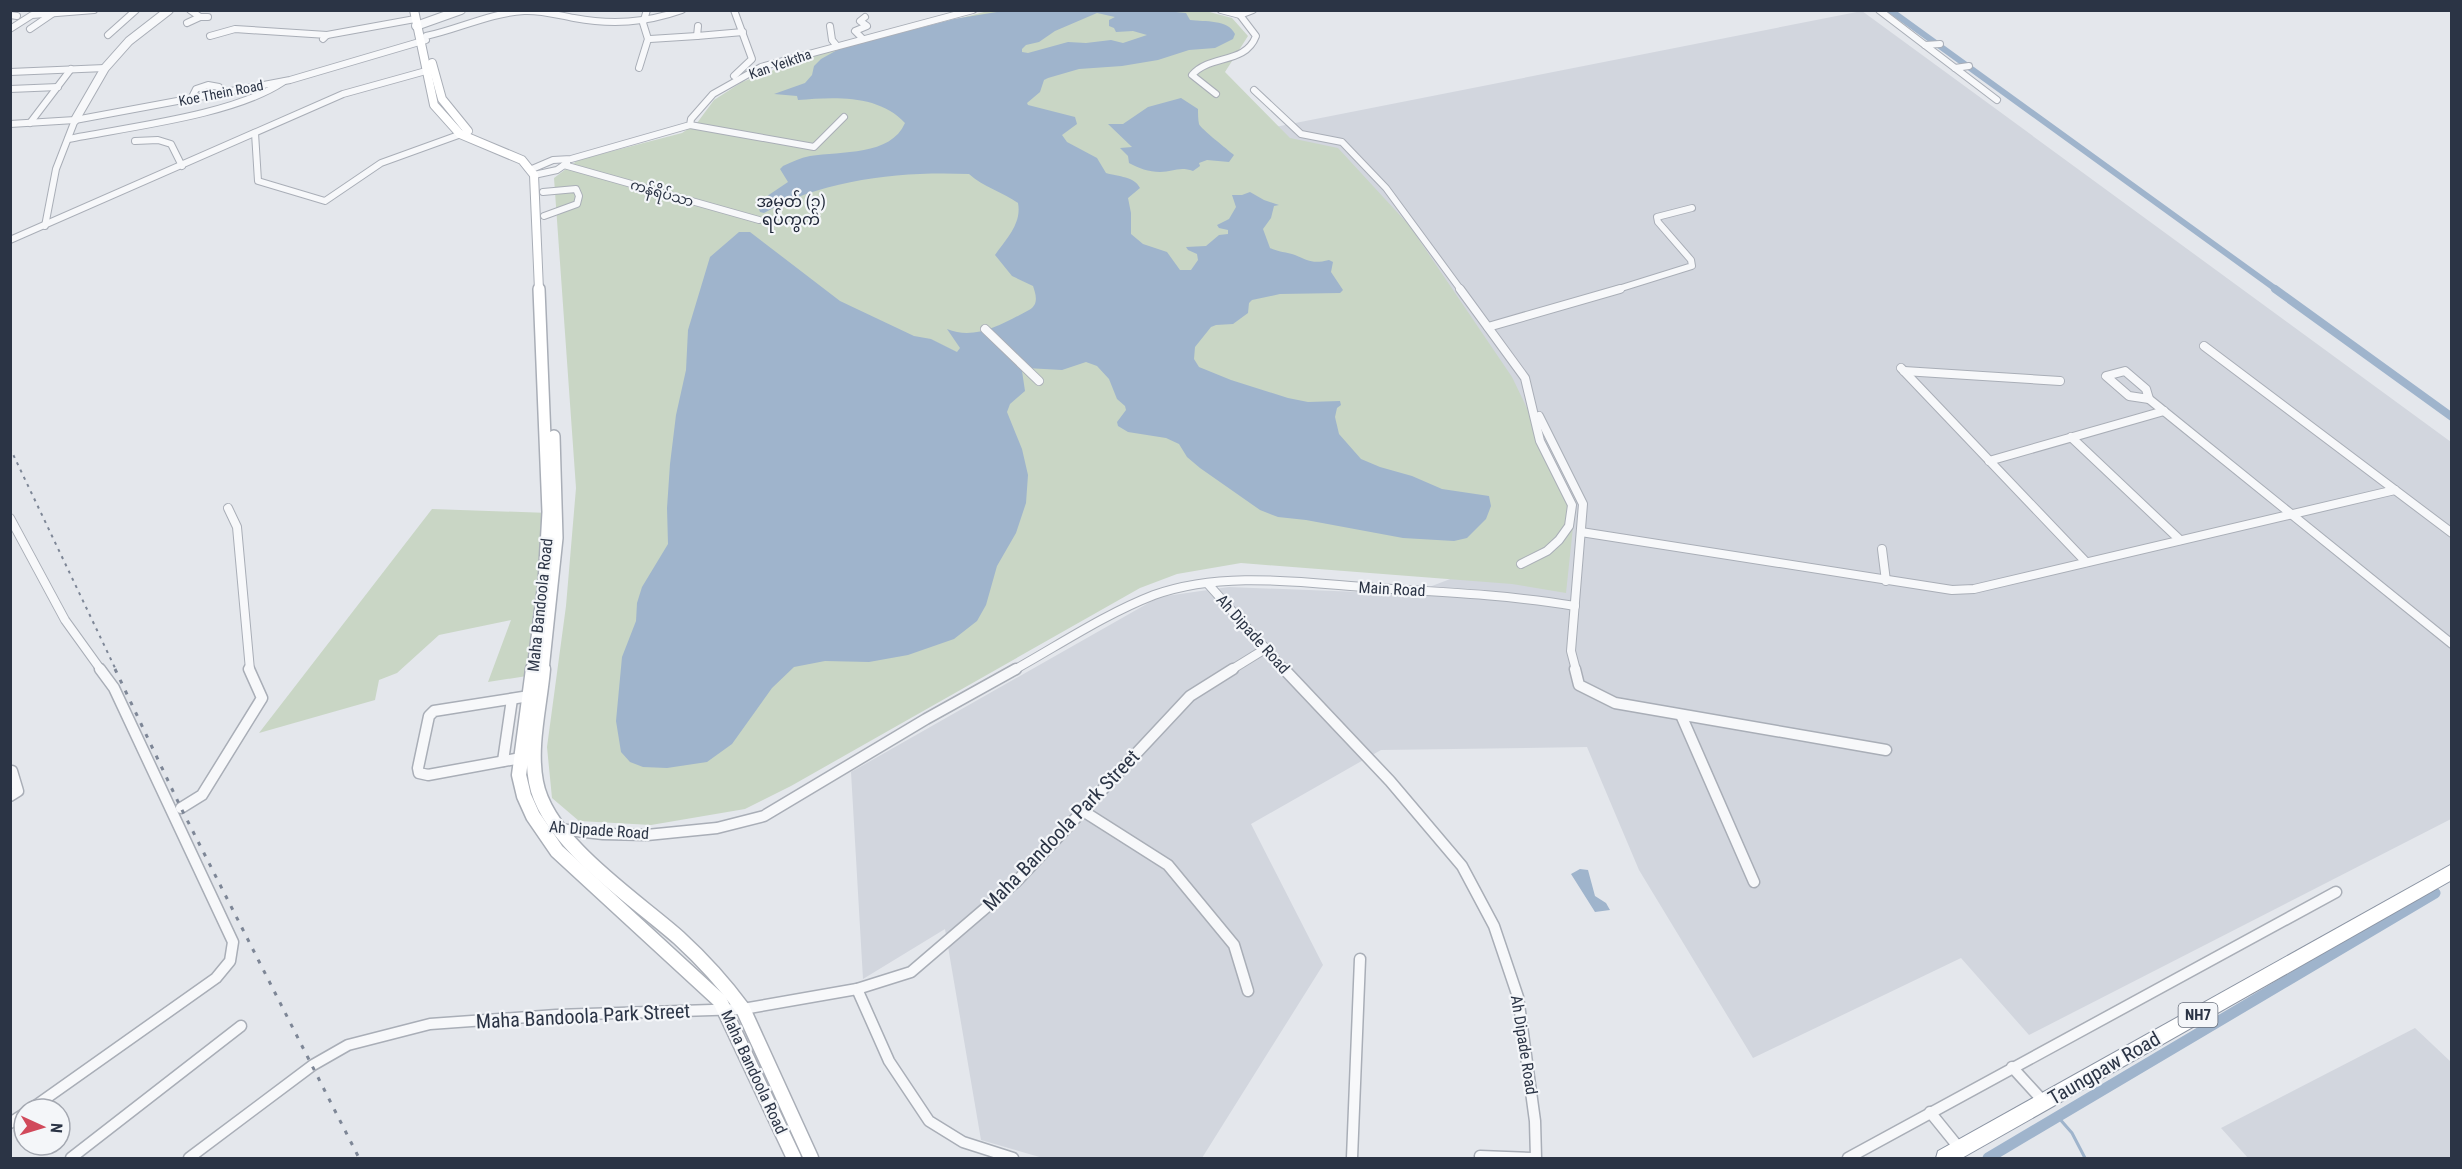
<svg xmlns="http://www.w3.org/2000/svg" width="2462" height="1169" font-family="'Roboto Condensed','Noto Sans Myanmar',sans-serif">
  <rect width="100%" height="100%" fill="#e4e7ec"/>
  <g fill="#d2d6de">
    <polygon points="1862,11 2451,442 2451,819 2029,1035 1961,958 1753,1058 1639,870 1587,747 1381,750 1251,824 1323,965 1202,1158 1043,1158 981,1140 945,929 863,979 851,772 1159,597 1229,587 1411,594 1479,568 1270,128"/>
    <polygon points="2415,1028 2451,1062 2451,1158 2248,1158 2221,1128"/>
  </g>
  <g fill="#c9d6c5">
    <polygon points="1202,10 1232,18 1248,36 1225,72 1290,138 1338,148 1409,225 1512,377 1575,508 1566,593 1512,584 1241,563 1177,574 1140,588 791,786 745,809 651,825 579,821 552,798 547,747 566,606 576,488 554,178 578,160 682,133 697,123 714,100 742,82 805,58 988,11"/>
    <polygon points="432,509 549,513 533,675 488,682 511,620 439,635 397,673 379,680 375,700 259,733"/>
  </g>
  <g fill="#9fb4cc" fill-rule="evenodd">
    <path d="M 1003,11 L 1166,11 L 1186,13 L 1190,20 C 1205,22 1228,19 1235,34 L 1233,39 L 1215,48 L 1189,50 L 1158,60 L 1122,66 L 1079,69 L 1048,78 L 1044,80 L 1040,92 L 1027,103 L 1028,105 L 1075,117 L 1077,124 L 1062,135 L 1067,142 L 1097,158 L 1106,173 C 1119,177 1134,176 1140,188 L 1128,198 L 1131,213 L 1131,234 L 1143,244 L 1167,252 L 1180,270 L 1191,270 L 1198,260 L 1197,254 L 1188,250 L 1186,247 L 1206,246 L 1219,235 L 1228,234 L 1228,230 L 1219,228 L 1217,225 L 1229,219 L 1236,207 L 1232,195 L 1242,195 L 1250,192 L 1264,200 L 1279,205 L 1274,206 L 1271,218 L 1263,229 L 1270,248 C 1278,252 1287,252 1295,255 C 1309,261 1313,264 1329,260 L 1333,262 L 1331,272 L 1343,290 L 1340,293 L 1280,294 L 1252,300 L 1249,303 L 1248,313 L 1233,324 L 1216,325 L 1211,327 L 1195,347 L 1194,359 L 1199,367 L 1231,380 L 1288,398 L 1308,402 L 1340,401 L 1341,405 L 1337,408 L 1335,417 L 1339,434 L 1361,459 L 1380,467 L 1412,476 L 1442,489 L 1489,496 L 1491,506 L 1486,519 L 1467,538 L 1454,541 L 1403,538 L 1306,520 L 1278,517 L 1260,510 L 1200,468 L 1187,457 L 1179,444 L 1166,438 L 1128,432 L 1118,426 L 1117,422 L 1126,410 L 1125,406 L 1117,399 L 1109,379 L 1097,366 L 1086,362 L 1062,370 L 1026,368 L 1022,371 L 1025,391 L 1010,404 L 1007,412 L 1022,449 L 1028,475 L 1026,503 L 1016,533 L 997,566 L 986,605 L 977,621 L 954,639 L 908,655 L 869,662 L 825,661 L 794,667 L 772,688 L 732,744 L 707,762 L 667,768 L 643,767 L 630,762 L 621,752 L 616,721 L 622,657 L 636,621 L 637,603 L 642,587 L 668,544 L 667,508 L 670,464 L 676,415 L 686,370 L 688,330 L 710,257 L 739,232 L 750,232 L 840,301 L 914,336 L 931,339 L 957,352 L 960,348 L 947,329 C 976,341 1004,323 1029,310 C 1039,304 1036,295 1033,286 L 1012,276 L 995,255 C 1006,239 1022,224 1018,203 C 1003,192 983,187 969,174 C 901,171 824,179 764,213 L 760,212 L 757,203 L 788,182 L 780,169 L 783,166 C 792,162 800,158 810,156 C 841,151 891,156 905,123 C 879,94 833,97 798,100 L 797,96 L 774,94 L 805,83 L 812,75 L 814,66 L 821,59 L 839,49 L 954,19 ZM 1097,13 L 1115,17 L 1109,20 L 1109,26 L 1114,28 L 1116,32 L 1133,31 L 1147,35 L 1123,43 L 1111,40 L 1086,43 L 1068,42 L 1028,53 L 1022,52 L 1022,49 L 1026,45 L 1039,42 L 1055,31 Z"/>
    <path d="M 1181,98 L 1198,109 C 1198,113 1198,120 1199,124 C 1200,128 1228,150 1234,155 L 1229,162 L 1207,160 L 1199,163 L 1200,166 L 1193,171 C 1179,166 1173,172 1160,172 C 1149,172 1138,168 1129,163 L 1128,156 L 1120,148 L 1132,147 L 1108,124 L 1123,124 L 1148,107 Z"/>
    <polygon points="1580,869 1588,870 1595,896 1606,903 1610,910 1595,912 1571,874"/>
  </g>
  <g fill="none" stroke-linecap="round" stroke-linejoin="round">
    <polyline stroke="#9fb4cc" stroke-width="3" points="2058,1117 2072,1133 2085,1158"/>
    <polyline stroke="#9fb4cc" stroke-width="6" points="1890,10 2277,290"/>
    <polyline stroke="#9fb4cc" stroke-width="8" points="2275,289 2452,417"/>
    <polyline stroke="#9fb4cc" stroke-width="11" points="1988,1158 2435,893"/>
    <defs>
      <g id="minor-far2">
        <polyline points="190,10 200,17 208,17"/>
        <polyline points="734,10 752,59 734,76"/>
        <polyline points="1221,10 1240,15 1253,10"/>
        <polyline points="1879,10 1997,100"/>
        <polyline points="10,15 17,16"/>
        <polyline points="187,23 200,17"/>
        <polyline points="698,26 697,36 743,32"/>
        <polyline points="830,26 832,40 837,46"/>
        <polyline points="10,29 32,15 94,10"/>
        <polyline points="30,29 52,14"/>
        <polyline points="108,35 136,10"/>
        <polyline points="210,36 235,29 327,35"/>
        <path d="M 426,36 C 459,29 490,13 524,11 C 541,10 557,15 574,18 C 612,25 645,23 682,10"/>
        <polyline points="323,39 327,35 415,19"/>
        <polyline points="650,39 697,36"/>
        <polyline points="863,39 855,31 867,26 860,21 865,17"/>
        <polyline points="1925,45 1940,44"/>
        <polyline points="639,68 648,39 643,23 647,10"/>
        <polyline points="1955,68 1969,66"/>
        <polyline points="10,72 105,68"/>
        <polyline points="10,89 58,87"/>
        <polyline points="1254,90 1301,134 1342,142 1386,188 1461,290"/>
        <path d="M 1216,94 L 1192,75 C 1210,54 1245,65 1256,36 L 1240,15"/>
        <polyline points="191,99 196,89 208,85 219,87 220,93"/>
        <polyline points="30,123 71,69"/>
        <polyline points="10,124 75,120 290,80 426,40"/>
        <polyline points="690,125 814,147 844,117"/>
        <polyline points="255,133 258,181 325,201 381,163 464,133"/>
        <path d="M 68,139 C 128,127 234,115 283,82"/>
        <polyline points="135,141 158,140 171,144 182,166"/>
        <polyline points="564,165 759,220"/>
        <polyline points="532,169 553,160 571,159 690,125 691,119 713,94 761,67 973,10"/>
        <polyline points="534,175 557,170 567,163"/>
        <polyline points="543,192 576,189 579,196 577,204 544,216"/>
        <polyline points="45,226 56,169 75,120"/>
        <polyline points="10,240 343,94 433,69"/>
        <polyline points="1615,290 1692,266 1691,260 1658,222 1657,217 1692,208"/>
      </g>
      <g id="minor-far1">
        <polyline points="1460,289 1525,378 1540,441 1572,505 1569,526 1559,540 1547,551 1521,564"/>
        <polyline points="1488,327 1620,289"/>
        <polyline points="985,329 1039,381"/>
        <polyline points="2204,346 2452,533"/>
        <polyline points="1901,368 2086,562"/>
        <polyline points="1904,371 2060,381"/>
        <polygon points="2125,371 2146,389 2149,399 2129,396 2106,376"/>
        <polyline points="2149,399 2452,644"/>
        <polyline points="1539,416 1583,504 1571,651 1576,670"/>
        <polyline points="2071,437 2180,540"/>
        <polyline points="1989,461 2164,411"/>
        <polyline points="228,508 237,527 250,670"/>
        <polyline points="10,518 65,620 101,670"/>
        <polyline points="1581,532 1952,590 1974,589 2395,490"/>
        <polyline points="1882,549 1886,581"/>
        <polyline points="1208,584 1285,670"/>
        <path d="M 1014,670 C 1059,645 1105,614 1154,595 C 1224,570 1303,583 1376,588 C 1442,592 1509,595 1575,606"/>
        <polyline points="1231,670 1265,649"/>
      </g>
      <g id="minor">
        <polyline points="1284,669 1390,781 1462,866 1494,926 1518,997 1535,1121 1536,1158"/>
        <polyline points="1575,669 1579,685 1615,703 1886,750"/>
        <polyline points="1681,715 1754,882"/>
        <polyline points="521,758 428,775 419,773 418,768 429,716 434,711 529,696"/>
        <polyline points="503,761 512,699"/>
        <polyline points="10,796 18,791 12,771"/>
        <polyline points="181,808 202,795 262,698 249,669"/>
        <polyline points="1083,811 1168,865 1234,945 1248,991"/>
        <polyline points="559,829 603,834 647,835 717,828 764,816 926,719 1016,669"/>
        <polyline points="857,989 889,1061 929,1121 963,1142 1013,1158"/>
        <polyline points="2012,1067 2044,1102"/>
        <polyline points="31,1109 216,978 230,961 233,942 114,688 100,669"/>
        <polyline points="1930,1112 1960,1149"/>
        <polyline points="10,1123 24,1114"/>
        <polyline points="1480,1156 1532,1158"/>
        <polyline points="71,1158 241,1026"/>
        <polyline points="189,1158 313,1065 348,1045 430,1024 556,1015 743,1009 857,989 911,972 1016,882 1190,696 1233,669"/>
        <polyline points="1352,1158 1360,959"/>
        <polyline points="1848,1158 2336,892"/>
      </g>
      <g id="tertiary">
        <polyline points="416,26 461,10"/>
        <polyline points="75,120 105,68 129,41 169,10"/>
      </g>
      <g id="secondary-far2">
        <polyline points="414,10 434,105 460,134 522,160 534,175 539,290"/>
        <polyline points="432,63 442,99 468,131"/>
      </g>
      <g id="secondary-far1">
        <polyline points="533,670 544,582 548,512 539,289"/>
        <polyline points="543,670 557,538 554,436"/>
      </g>
      <g id="secondary">
        <polyline points="533,669 519,775 524,796 533,816 557,851 720,1001 794,1158"/>
        <path d="M 543,669 C 540,705 529,746 536,782 C 547,842 635,899 679,938 C 703,960 724,983 743,1009 L 811,1158"/>
      </g>
      <polygon id="trunk" points="2452,864 2452,880 1962,1158 1936,1158 1938,1151"/>
    </defs>
    <use href="#minor-far2" stroke="#a9aeb7" stroke-width="8"/>
    <use href="#minor-far1" stroke="#a9aeb7" stroke-width="10"/>
    <use href="#minor" stroke="#a9aeb7" stroke-width="13"/>
    <use href="#tertiary" stroke="#a9aeb7" stroke-width="10"/>
    <use href="#secondary-far2" stroke="#a9aeb7" stroke-width="10"/>
    <use href="#secondary-far1" stroke="#a9aeb7" stroke-width="14"/>
    <use href="#secondary" stroke="#a9aeb7" stroke-width="17"/>
    <use href="#trunk" stroke="#8b94a3" stroke-width="2"/>
    <use href="#minor-far2" stroke="#f7f8fa" stroke-width="6"/>
    <use href="#minor-far1" stroke="#f7f8fa" stroke-width="8"/>
    <use href="#minor" stroke="#f7f8fa" stroke-width="10"/>
    <use href="#tertiary" stroke="#f7f8fa" stroke-width="8"/>
    <use href="#secondary-far2" stroke="#fff" stroke-width="8"/>
    <use href="#secondary-far1" stroke="#fff" stroke-width="11"/>
    <use href="#secondary" stroke="#fff" stroke-width="14"/>
    <use href="#trunk" fill="#fff" fill-rule="evenodd"/>
    <polyline stroke="#7d8696" stroke-width="2" stroke-dasharray="3 5" stroke-linecap="butt" points="10,448 116,670"/>
    <polyline stroke="#7d8696" stroke-width="3" stroke-dasharray="4 8" stroke-linecap="butt" points="115,669 181,808 359,1158"/>
  </g>
  <g text-anchor="middle" dominant-baseline="central" stroke-width="4.5" stroke-linejoin="round" paint-order="stroke">
    <g font-size="14" fill="#2b3445" stroke="#f4f6f9">
      <text transform="translate(780 64) rotate(-19)">Kan Yeiktha</text>
      <text transform="translate(221 93) rotate(-11)">Koe Thein Road</text>
      <text transform="translate(662 193) rotate(16)">ကန်ရိပ်သာ</text>
    </g>
    <rect fill="#f4f6f9" stroke="#676e7b" stroke-width="1.5" x="2178.5" y="1003" width="39" height="24" rx="4.5"/>
    <g font-size="15" font-weight="bold" fill="#2b3445">
      <text x="2198" y="1015">NH7</text>
    </g>
    <g font-size="16" fill="#1d2536" stroke="#f4f6f9">
      <text x="791" y="201">အမှတ် (၃)<tspan x="791" dy="18">ရပ်ကွက်</tspan></text>
    </g>
    <g font-size="16" fill="#2b3445" stroke="#f4f6f9">
      <text transform="translate(1392 589) rotate(3)">Main Road</text>
      <text transform="translate(540 605) rotate(-84)">Maha Bandoola Road</text>
      <text transform="translate(1253 634) rotate(48)">Ah Dipade Road</text>
      <text transform="translate(599 830) rotate(4)">Ah Dipade Road</text>
      <text transform="translate(1524 1045) rotate(81)">Ah Dipade Road</text>
      <text transform="translate(754 1072) rotate(65)">Maha Bandoola Road</text>
    </g>
    <g font-size="20" fill="#2b3445" stroke="#f4f6f9">
      <text transform="translate(1061 830) rotate(-46)">Maha Bandoola Park Street</text>
      <text transform="translate(583 1016) rotate(-3)">Maha Bandoola Park Street</text>
      <text transform="translate(2104 1068) rotate(-30)">Taungpaw Road</text>
    </g>
  </g>
  <rect width="2462" height="1169" fill="none" stroke="#2b3445" stroke-width="24"/>
  <g transform="translate(42 1127) rotate(94)"><circle r="28" fill="#f4f6f9" stroke="#a4a8b1" stroke-width="1.5"/>
  <path d="M0-4.5L10 22L0 15L-10 22Z" fill="#d1495b"/>
  <text y="-9" font-size="16" font-weight="bold" text-anchor="middle" fill="#2b3445">N</text>
  </g>
</svg>
